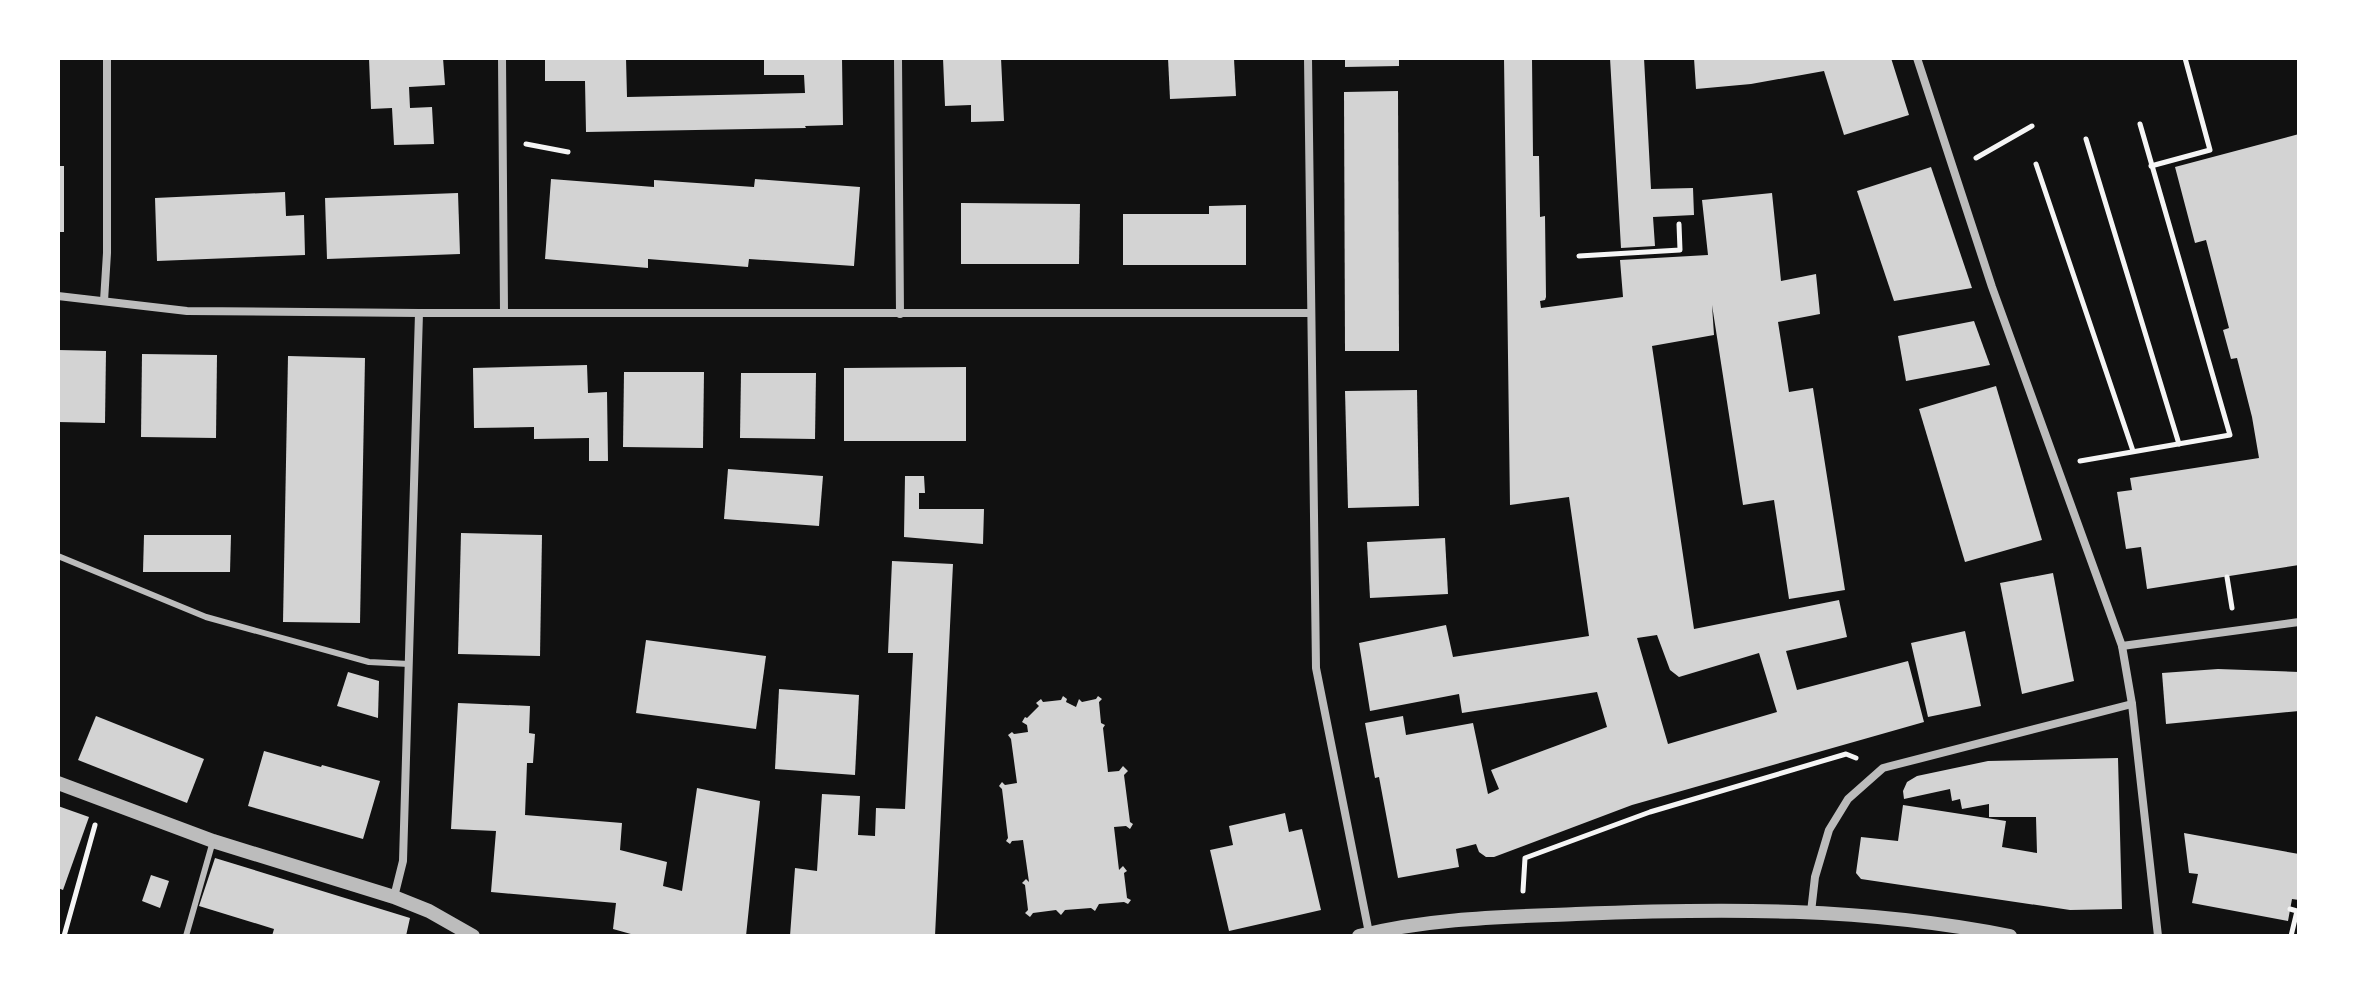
<svg xmlns="http://www.w3.org/2000/svg" width="2357" height="994" font-family="'Nunito Sans',sans-serif">
  <rect width="100%" height="100%" fill="#111"/>
  <g fill="#d3d3d3" fill-rule="evenodd">
    <polygon points="369,58 443,58 445,85 409,87 410,108 432,107 434,144 394,145 392,108 371,109"/>
    <polygon points="545,58 626,58 627,97 805,93 804,75 764,75 764,58 842,58 843,125 805,126 806,128 586,132 585,81 545,81"/>
    <polygon points="943,58 1001,58 1004,121 971,122 971,105 945,106"/>
    <polygon points="1168,58 1234,59 1236,96 1170,99"/>
    <polygon points="1345,58 1399,58 1399,66 1345,67"/>
    <path d="M 1504,58 L 1532,58 L 1533,156 L 1539,156 L 1540,217 L 1545,216 L 1546,297 L 1545,300 L 1540,301 L 1541,308 L 1623,297 L 1620,260 L 1708,255 L 1702,200 L 1772,193 L 1781,281 L 1816,274 L 1820,314 L 1778,322 L 1789,392 L 1813,388 L 1845,590 L 1789,599 L 1774,500 L 1743,505 L 1712,305 L 1714,335 L 1652,346 L 1694,629 L 1839,600 L 1847,637 L 1786,651 L 1797,690 L 1908,661 L 1924,722 L 1632,805 L 1494,857 L 1486,857 L 1479,852 L 1476,844 L 1456,849 L 1459,867 L 1398,878 L 1379,777 L 1375,778 L 1365,723 L 1403,716 L 1406,735 L 1473,723 L 1488,794 L 1499,789 L 1491,770 L 1607,727 L 1597,692 L 1462,713 L 1459,694 L 1370,711 L 1359,643 L 1446,625 L 1453,657 L 1589,636 L 1569,497 L 1510,505 ZM 1657,635 L 1670,670 L 1679,677 L 1759,653 L 1777,712 L 1668,744 L 1637,638 Z"/>
    <polygon points="1610,58 1644,58 1651,189 1693,188 1694,215 1653,217 1655,246 1621,248"/>
    <polygon points="1694,58 1891,58 1909,115 1844,135 1824,71 1751,84 1696,89"/>
    <polygon points="1398,91 1399,351 1345,351 1344,92"/>
    <polygon points="2299,134 2299,565 2147,589 2141,547 2126,549 2117,492 2132,490 2130,478 2259,458 2252,417 2237,358 2231,359 2223,330 2229,328 2206,240 2195,243 2175,167"/>
    <rect x="58" y="166" width="6" height="66"/>
    <polygon points="1931,167 1972,288 1894,301 1857,191"/>
    <polygon points="551,179 654,187 654,180 754,187 755,179 860,187 854,266 749,259 748,267 648,259 648,268 545,259"/>
    <polygon points="285,192 286,216 304,215 305,255 157,261 155,198"/>
    <polygon points="458,193 460,254 327,259 325,198"/>
    <polygon points="961,203 1080,204 1079,264 961,264"/>
    <polygon points="1246,205 1246,265 1123,265 1123,214 1209,214 1209,206"/>
    <polygon points="1974,321 1990,365 1906,381 1898,336"/>
    <polygon points="58,350 106,351 105,423 58,422"/>
    <polygon points="142,354 217,355 216,438 141,437"/>
    <polygon points="288,356 365,358 360,623 283,622"/>
    <polygon points="587,365 588,393 607,392 608,461 589,461 589,438 534,439 534,427 474,428 473,368"/>
    <polygon points="966,367 966,441 844,441 844,368"/>
    <polygon points="624,372 704,372 703,448 623,447"/>
    <polygon points="741,373 816,373 815,439 740,438"/>
    <polygon points="1996,386 2042,540 1965,562 1919,409"/>
    <polygon points="1417,390 1419,506 1348,508 1345,391"/>
    <polygon points="728,469 823,476 819,526 724,519"/>
    <polygon points="905,476 924,476 925,493 919,493 919,509 984,509 983,544 904,537"/>
    <polygon points="461,533 542,535 540,656 458,654"/>
    <polygon points="144,535 231,535 230,572 143,572"/>
    <polygon points="1445,538 1448,594 1370,598 1367,542"/>
    <polygon points="892,561 953,564 935,936 790,936 795,868 817,871 822,794 860,796 858,835 875,836 876,808 905,809 913,653 888,653"/>
    <polygon points="2053,573 2074,681 2022,694 2000,583"/>
    <polygon points="1965,631 1981,706 1928,717 1911,643"/>
    <polygon points="646,640 766,656 756,729 636,713"/>
    <polygon points="2218,669 2299,672 2299,711 2166,724 2162,673"/>
    <polygon points="348,672 379,681 378,718 337,706"/>
    <polygon points="779,689 859,695 855,775 775,769"/>
    <polygon points="1063,696 1067,699 1066,702 1076,707 1079,699 1082,702 1096,699 1098,696 1102,699 1099,702 1101,723 1105,725 1103,728 1108,772 1119,771 1123,766 1128,771 1124,775 1130,822 1133,824 1130,829 1126,826 1114,827 1119,870 1123,866 1127,871 1124,873 1127,898 1131,900 1128,904 1124,902 1099,904 1095,911 1091,908 1065,910 1061,915 1056,910 1033,913 1030,917 1025,913 1028,910 1025,885 1022,883 1026,879 1029,882 1023,840 1012,841 1010,844 1006,841 1008,838 1002,789 999,786 1002,782 1005,785 1017,783 1011,739 1008,735 1012,732 1014,734 1028,732 1027,725 1022,722 1025,717 1027,718 1039,706 1036,703 1041,699 1043,702 1061,700"/>
    <polygon points="458,703 530,706 529,733 535,734 533,763 527,763 525,815 622,823 620,850 667,862 663,886 682,891 697,788 760,801 746,936 638,936 613,929 616,903 491,892 496,831 451,829"/>
    <polygon points="96,716 204,759 187,803 78,760"/>
    <polygon points="264,751 321,767 322,765 380,781 363,839 248,806"/>
    <polygon points="2118,758 2122,909 2070,910 1861,879 1856,873 1861,837 1898,841 1903,805 2006,821 2002,847 2037,853 2036,817 1989,817 1989,804 1962,809 1960,799 1952,801 1950,789 1904,799 1903,791 1907,782 1917,776 1988,761"/>
    <polygon points="58,806 89,817 63,890 58,888"/>
    <polygon points="1285,813 1289,832 1302,829 1321,910 1229,931 1210,850 1233,845 1229,826"/>
    <polygon points="2184,833 2299,854 2299,900 2292,899 2288,921 2192,903 2198,874 2189,873"/>
    <polygon points="215,858 410,918 406,936 272,936 274,929 199,906"/>
    <polygon points="151,875 169,881 160,908 142,901"/>
  </g>
  <g fill="none" stroke-linecap="round" stroke-linejoin="round">
    <g stroke="#f5f5f5" stroke-width="5">
      <polyline points="2086,139 2179,444"/>
      <polyline points="526,144 568,152"/>
      <polyline points="1976,158 2032,126"/>
      <polyline points="2036,164 2133,451"/>
      <polyline points="2151,166 2210,150 2185,58"/>
      <polyline points="1579,256 1680,250 1679,224"/>
      <polyline points="2080,461 2230,435 2140,124"/>
      <polyline points="2227,577 2232,608"/>
      <polyline points="1523,891 1525,858 1650,812 1846,754 1856,758"/>
      <polyline points="2290,909 2297,911 2291,936"/>
      <polyline points="64,936 95,825"/>
    </g>
    <g stroke="#bcbcbc" stroke-width="6">
      <polyline points="58,556 206,617 369,662 409,664"/>
      <polyline points="186,936 213,841"/>
    </g>
    <g stroke="#bcbcbc" stroke-width="8">
      <polyline points="502,58 504,312"/>
      <polyline points="898,58 900,314"/>
      <polyline points="1308,58 1316,668 1369,933"/>
      <polyline points="1917,58 1992,287 2122,646 2132,704 2158,936"/>
      <polyline points="58,296 187,311 419,313 1311,313"/>
      <polyline points="104,301 107,253 107,58"/>
      <polyline points="2122,646 2299,622"/>
      <polyline points="394,897 403,861 419,313"/>
      <polyline points="1811,912 1815,877 1829,830 1848,799 1883,768 2132,704"/>
    </g>
    <g stroke="#bcbcbc" stroke-width="14">
      <polyline points="58,783 213,841 394,897 429,911 473,936"/>
      <path d="M 1359,936 C 1429,918 1503,917 1576,914 C 1721,908 1867,907 2010,936"/>
    </g>
  </g>
  <rect width="2357" height="994" fill="none" stroke="#ffffff" stroke-width="120"/>
</svg>
